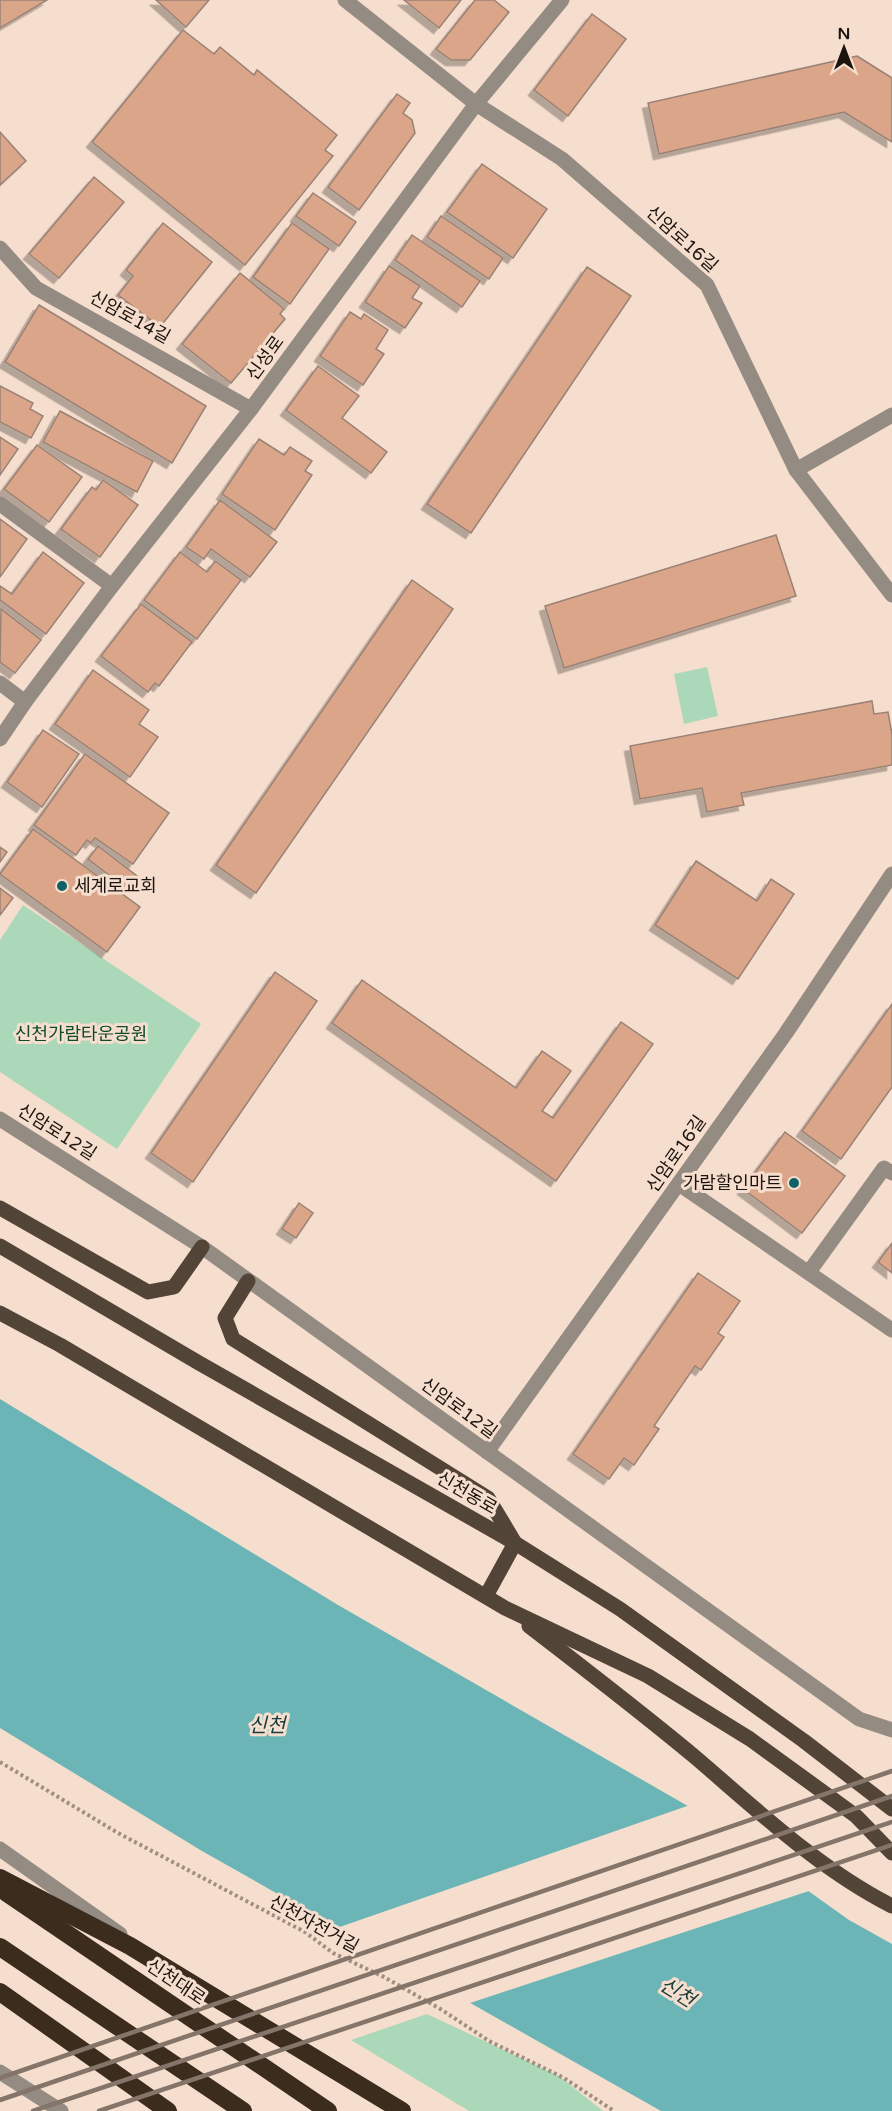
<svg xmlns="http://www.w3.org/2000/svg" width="892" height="2111" font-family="'Varela Round','Noto Sans KR',sans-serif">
  <defs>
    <filter id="shadow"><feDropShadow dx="-5.5" dy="5.5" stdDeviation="0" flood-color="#0004"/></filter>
  </defs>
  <rect width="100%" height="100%" fill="#f6dece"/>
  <g fill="#aad8b8">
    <polygon points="707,667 718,716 684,724 674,674"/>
    <polygon points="23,905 201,1024 117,1149 0,1072 0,940"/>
    <polygon points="427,2014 559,2076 603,2111 469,2111 351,2040"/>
  </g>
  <polygon fill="#6cb5b6" points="0,1399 338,1605 693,1809 849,1920 892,1944 892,2111 661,2111 202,1851 0,1728"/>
  <polygon fill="#f6dece" points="690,1805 812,1890 467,2004 334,1929"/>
  <g fill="#daa589" stroke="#998275" stroke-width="1.5" filter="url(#shadow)">
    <polygon points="0,0 47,0 0,28"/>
    <polygon points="156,0 209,0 186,27"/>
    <polygon points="404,0 461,0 439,28"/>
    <polygon points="475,0 494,0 509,12 470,60 451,60 436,49"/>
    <polygon points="592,14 626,39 568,116 534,90"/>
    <polygon points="183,30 214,54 220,47 254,75 257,70 337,135 325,150 333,156 245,265 92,142"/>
    <polygon points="857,56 892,78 892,142 844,112 659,154 648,103"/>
    <polygon points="397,94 410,103 403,113 412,120 415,133 359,210 328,187"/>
    <polygon points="0,132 26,161 0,185"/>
    <polygon points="482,164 547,209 513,258 447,212"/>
    <polygon points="94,177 124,202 59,278 29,254"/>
    <polygon points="313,193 356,222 339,246 296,216"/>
    <polygon points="441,216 503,258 489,279 427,237"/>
    <polygon points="163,223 212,262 160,327 118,295 133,276 126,270"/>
    <polygon points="292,223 329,249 290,304 253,277"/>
    <polygon points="412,235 480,281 462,307 395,260"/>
    <polygon points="389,266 420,286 412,298 422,303 405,328 365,302"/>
    <polygon points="587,267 631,296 471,533 427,504"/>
    <polygon points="240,273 284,309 280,314 285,319 231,383 182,344"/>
    <polygon points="39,305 206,406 172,463 5,362"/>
    <polygon points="350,312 361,319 364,314 388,330 376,349 384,354 363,385 320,356"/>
    <polygon points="318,366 359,396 342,418 387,452 371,473 286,410"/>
    <polygon points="0,386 33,403 30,409 43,416 31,438 0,422"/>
    <polygon points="60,411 153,461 137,492 43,442"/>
    <polygon points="0,437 18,449 0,475"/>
    <polygon points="259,439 284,455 290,447 312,461 305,471 312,475 275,530 222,494"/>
    <polygon points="37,445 82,477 49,522 4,489"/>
    <polygon points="103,480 138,505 100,557 61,529 92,487 96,490"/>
    <polygon points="220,500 277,542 250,577 211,549 204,559 186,547"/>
    <polygon points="0,519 27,539 0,577"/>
    <polygon points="776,535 796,596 564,668 545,606"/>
    <polygon points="43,552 84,583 46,634 0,600 0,586 12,594"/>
    <polygon points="180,552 207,572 215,561 241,580 197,639 144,600"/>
    <polygon points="412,580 453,609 256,893 216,865"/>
    <polygon points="141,604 192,642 159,686 155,683 148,692 101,656"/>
    <polygon points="1,609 41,640 15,673 0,662"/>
    <polygon points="93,670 149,710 139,724 158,737 130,777 55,724"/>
    <polygon points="872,701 874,714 888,712 892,734 892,765 741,793 744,805 707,812 702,788 640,799 630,746"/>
    <polygon points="43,730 79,754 42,807 7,782"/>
    <polygon points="85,754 169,813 133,864 95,838 91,843 87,840 76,855 34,825"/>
    <polygon points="33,829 140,907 107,952 0,874"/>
    <polygon points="98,846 137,876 127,889 88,859"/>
    <polygon points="0,847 7,852 0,862"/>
    <polygon points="696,861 757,901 771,879 794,894 738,979 655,925"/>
    <polygon points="0,888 13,898 0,915"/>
    <polygon points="275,972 317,1001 193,1182 151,1153"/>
    <polygon points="362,980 516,1088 542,1051 571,1071 542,1111 553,1118 621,1022 653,1044 556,1181 332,1023"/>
    <polygon points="892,1004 892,1087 841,1159 802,1131"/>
    <polygon points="785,1132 845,1176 802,1233 743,1189"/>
    <polygon points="299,1203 313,1213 296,1238 282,1229"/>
    <polygon points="892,1243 892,1273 878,1262"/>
    <polygon points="698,1273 740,1301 718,1333 724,1337 701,1370 695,1366 654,1426 659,1429 634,1465 624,1458 609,1479 573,1454"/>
  </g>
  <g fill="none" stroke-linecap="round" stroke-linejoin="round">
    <polyline stroke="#a08e82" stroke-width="4" stroke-dasharray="3 3" stroke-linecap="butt" points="0,1762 118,1833 305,1932 333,1953 384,1977 442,2010 489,2041 564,2078 614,2111"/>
    <g stroke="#948b83" stroke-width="15">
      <polyline points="345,0 476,104 562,159 707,285 796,470 892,595"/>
      <polyline points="0,248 36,288 251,409"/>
      <polyline points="796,470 892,415"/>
      <polyline points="0,504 112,586"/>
      <polyline points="0,683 25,702"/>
      <polyline points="0,739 25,702 112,586 251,409 476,104 562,0"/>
      <polyline points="0,1119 202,1247 859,1719 892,1730"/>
      <polyline points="679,1184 892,1330"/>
      <polyline points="809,1272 884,1168 892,1173"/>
      <polyline points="487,1452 786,1033 892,874"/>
      <polyline points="0,1849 120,1934"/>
      <polyline points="0,2072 61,2111"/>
    </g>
    <g stroke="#524437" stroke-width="15">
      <polyline points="0,1208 148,1292 174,1287 202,1247"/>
      <polyline points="0,1246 199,1363 515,1543 620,1609 804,1741 892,1809"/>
      <polyline points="248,1281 225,1318 233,1339 488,1498 515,1543 486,1596"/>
      <polyline points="0,1313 60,1345 505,1608 648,1676 750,1739 856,1816 892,1853"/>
      <path d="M 529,1626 C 585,1669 641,1712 695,1757 C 757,1810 819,1869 892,1906"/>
    </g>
    <g stroke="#3b2c1d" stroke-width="18">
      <polyline points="0,1878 130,1946 402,2111"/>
      <polyline points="7,1893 328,2111"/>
      <polyline points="0,1947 243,2111"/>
      <polyline points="0,1992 168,2111"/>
    </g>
    <g stroke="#847469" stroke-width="4.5">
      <polyline points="0,2078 892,1771"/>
      <polyline points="0,2100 892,1796"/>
      <polyline points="33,2111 892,1822"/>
      <polyline points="99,2111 892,1845"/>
    </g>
  </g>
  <g fill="#106166" stroke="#f6dece" stroke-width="2">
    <circle cx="62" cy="886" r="6"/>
    <circle cx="794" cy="1183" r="6"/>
  </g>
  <g text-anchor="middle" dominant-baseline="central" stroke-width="6" stroke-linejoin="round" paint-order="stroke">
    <g font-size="18" fill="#1c140e" stroke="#f6dece">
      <text transform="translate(682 239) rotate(42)">신암로16길</text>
      <text transform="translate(130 317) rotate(29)">신암로14길</text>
      <text transform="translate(265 358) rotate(-54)">신성로</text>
      <text transform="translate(57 1132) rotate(32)">신암로12길</text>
      <text transform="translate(676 1154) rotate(-55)">신암로16길</text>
      <text transform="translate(459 1408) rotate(36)">신암로12길</text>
      <text transform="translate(467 1493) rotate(30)">신천동로</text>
      <text transform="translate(314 1924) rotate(29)">신천자전거길</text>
      <text transform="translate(176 1982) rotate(34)">신천대로</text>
    </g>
    <g font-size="18" fill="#1c140e" stroke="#f6dece" text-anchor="start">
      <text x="74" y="886">세계로교회</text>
      <text x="782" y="1183" text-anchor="end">가람할인마트</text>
    </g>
    <g font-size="18" fill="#0e4b2a" stroke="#f6dece">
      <text x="81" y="1034">신천가람타운공원</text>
    </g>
    <g font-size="20" font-style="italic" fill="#173c3c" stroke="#f6dece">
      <text x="267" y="1726">신천</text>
      <text transform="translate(677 1993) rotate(32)">신천</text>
    </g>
  </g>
  <g transform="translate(844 48)" stroke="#f6dece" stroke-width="4.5" paint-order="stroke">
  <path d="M0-4.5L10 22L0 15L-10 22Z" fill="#1c140e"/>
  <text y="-9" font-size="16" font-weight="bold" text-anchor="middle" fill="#1c140e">N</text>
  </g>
</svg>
